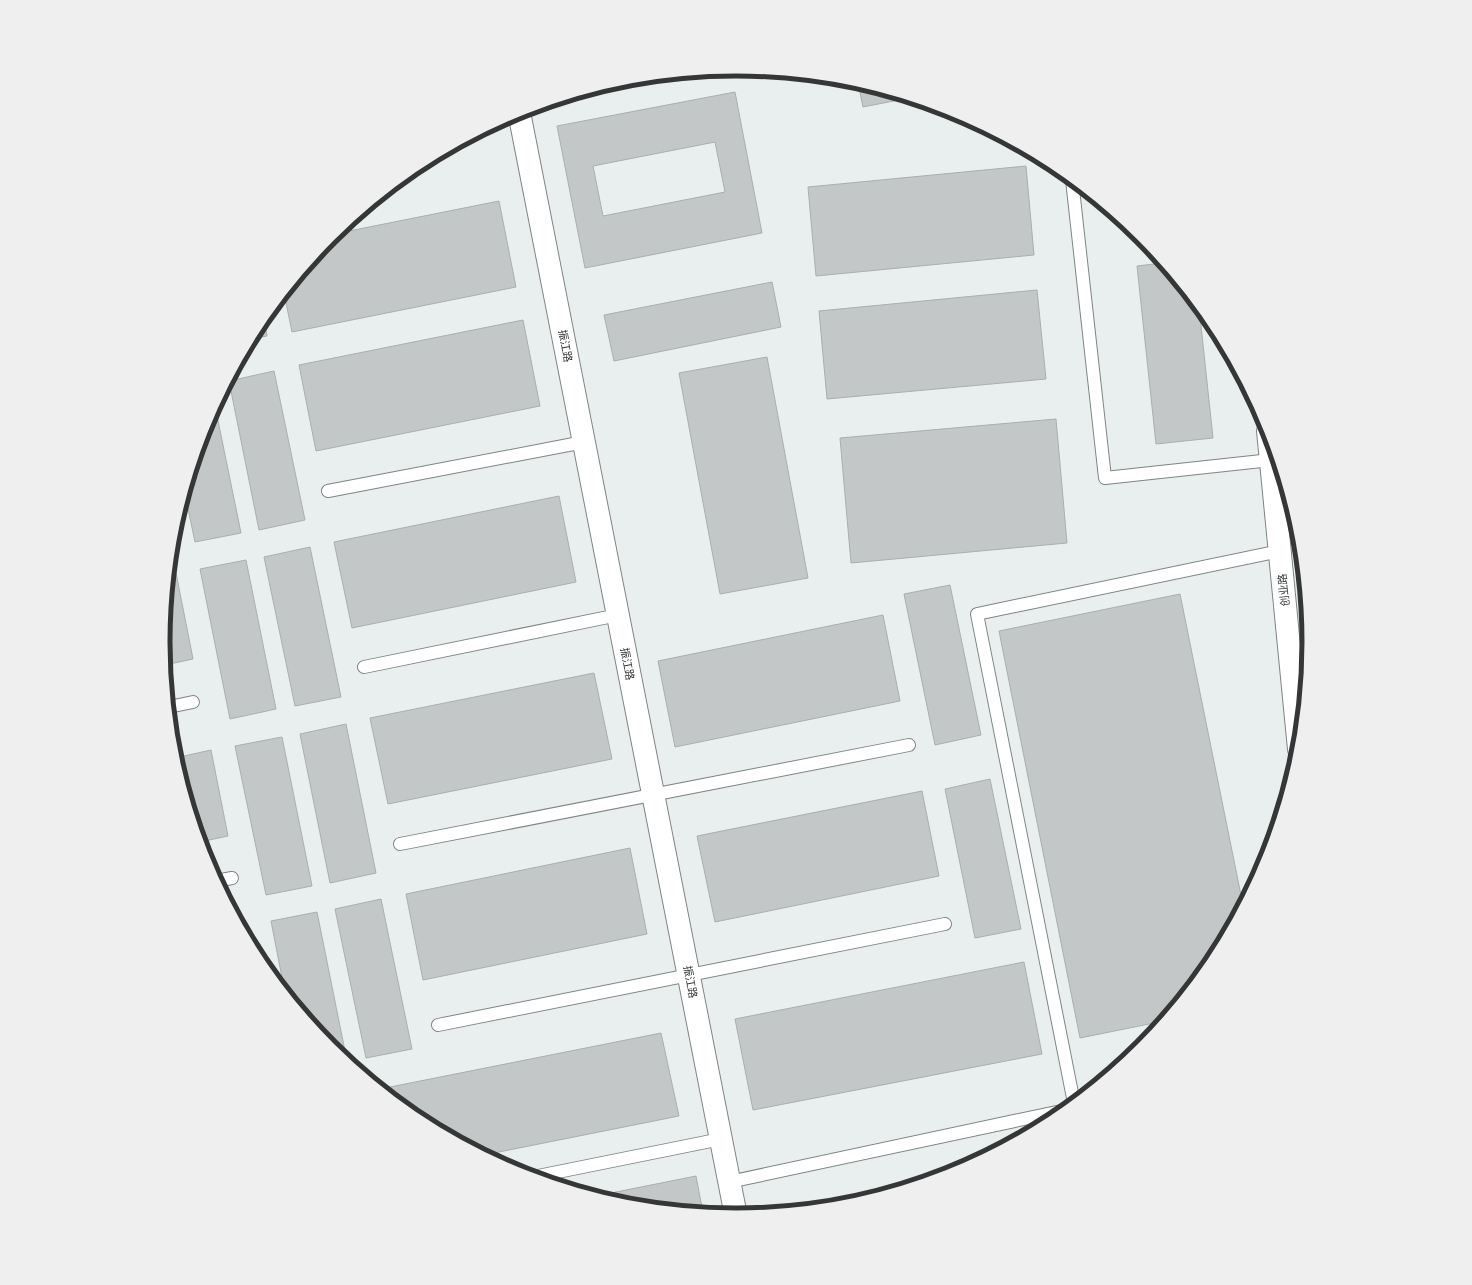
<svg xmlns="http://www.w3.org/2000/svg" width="1472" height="1285" font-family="Roboto,'Noto Sans SC',sans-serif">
  <rect width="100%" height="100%" fill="#e9eeee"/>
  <g fill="#c3c7c8" stroke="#a9aeae" fill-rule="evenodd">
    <polygon points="858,83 909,98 863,107"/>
    <path d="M 735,92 L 762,233 L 585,268 L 557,126 ZM 715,142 L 725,192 L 603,216 L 593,166 Z"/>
    <polygon points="1026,166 1034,255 816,276 808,187"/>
    <polygon points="499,201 516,287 292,332 284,293 334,234"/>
    <polygon points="1163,263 1199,307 1213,438 1156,444 1137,266"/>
    <polygon points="772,282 781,327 614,361 604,315"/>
    <polygon points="1037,290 1046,379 827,399 819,311"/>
    <polygon points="264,318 267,336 251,339 259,324"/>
    <polygon points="523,320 540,406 316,451 299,365"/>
    <polygon points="767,357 808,578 720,594 679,373"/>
    <polygon points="274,371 305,520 259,530 229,381"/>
    <polygon points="215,406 241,533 195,542 185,494 206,423"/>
    <polygon points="1056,419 1067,543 851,563 840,438"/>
    <polygon points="559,496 576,582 352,628 334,542"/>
    <polygon points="310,547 341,697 295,706 264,557"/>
    <polygon points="246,560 276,709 230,719 200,569"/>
    <polygon points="176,573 193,659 165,665 163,642 169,574"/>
    <polygon points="950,585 981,735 935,745 904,594"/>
    <polygon points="1180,594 1243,905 1213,961 1164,1021 1080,1038 999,631"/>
    <polygon points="883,615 900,701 675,747 658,661"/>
    <polygon points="594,673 612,759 388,804 370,718"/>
    <polygon points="346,724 376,873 330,883 300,734"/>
    <polygon points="282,737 312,886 266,895 235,746"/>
    <polygon points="211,750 228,836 200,842 175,758"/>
    <polygon points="990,779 1021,929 975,938 945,789"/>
    <polygon points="922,791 939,876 715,922 697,836"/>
    <polygon points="630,848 647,934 423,980 406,894"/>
    <polygon points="381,899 412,1049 366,1058 335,909"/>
    <polygon points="317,912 347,1061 330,1048 285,993 271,921"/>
    <polygon points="247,925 251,945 241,927"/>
    <polygon points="1024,962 1042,1054 753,1110 735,1019"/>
    <polygon points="661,1033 679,1116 484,1155 417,1119 380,1089"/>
    <polygon points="696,1176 703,1213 624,1205 596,1196"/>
  </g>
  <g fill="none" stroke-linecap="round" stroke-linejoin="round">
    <defs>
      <g id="service">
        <polyline points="1072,180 1105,478 1271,460"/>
        <polyline points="328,491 584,442"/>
        <polyline points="364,667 618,615"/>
        <polyline points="169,707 193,702"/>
        <polyline points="400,844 909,745"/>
        <polyline points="216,881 232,878"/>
        <polyline points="438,1025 945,924"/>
        <polyline points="1074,1103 977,614 1280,551"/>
        <polyline points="533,1177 721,1139"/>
        <polyline points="729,1182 1066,1110"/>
      </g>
      <g id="minor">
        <polyline points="519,112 736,1216"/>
        <polyline points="1268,431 1299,749"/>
      </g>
    </defs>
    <use href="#service" stroke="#808484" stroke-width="14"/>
    <use href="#minor" stroke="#808484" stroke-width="24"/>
    <use href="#service" stroke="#fff" stroke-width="12"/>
    <use href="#minor" stroke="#fff" stroke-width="22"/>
  </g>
  <g text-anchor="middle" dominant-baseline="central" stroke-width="3" stroke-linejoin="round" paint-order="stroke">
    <g font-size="11" fill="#353737" stroke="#fff">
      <text transform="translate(565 346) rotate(79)">振江路</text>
      <text transform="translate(1284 590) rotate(-96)">创业路</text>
      <text transform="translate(627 664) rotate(79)">振江路</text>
      <text transform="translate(690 982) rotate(79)">振江路</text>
    </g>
  </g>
  <path d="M0 0H1472V1285H0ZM170 642a566 566 0 1 1 1132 0a566 566 0 1 1-1132 0Z" fill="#efefef" fill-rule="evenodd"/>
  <path fill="none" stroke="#353737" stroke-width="5" d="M170 642a566 566 0 1 1 1132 0a566 566 0 1 1-1132 0Z"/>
</svg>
